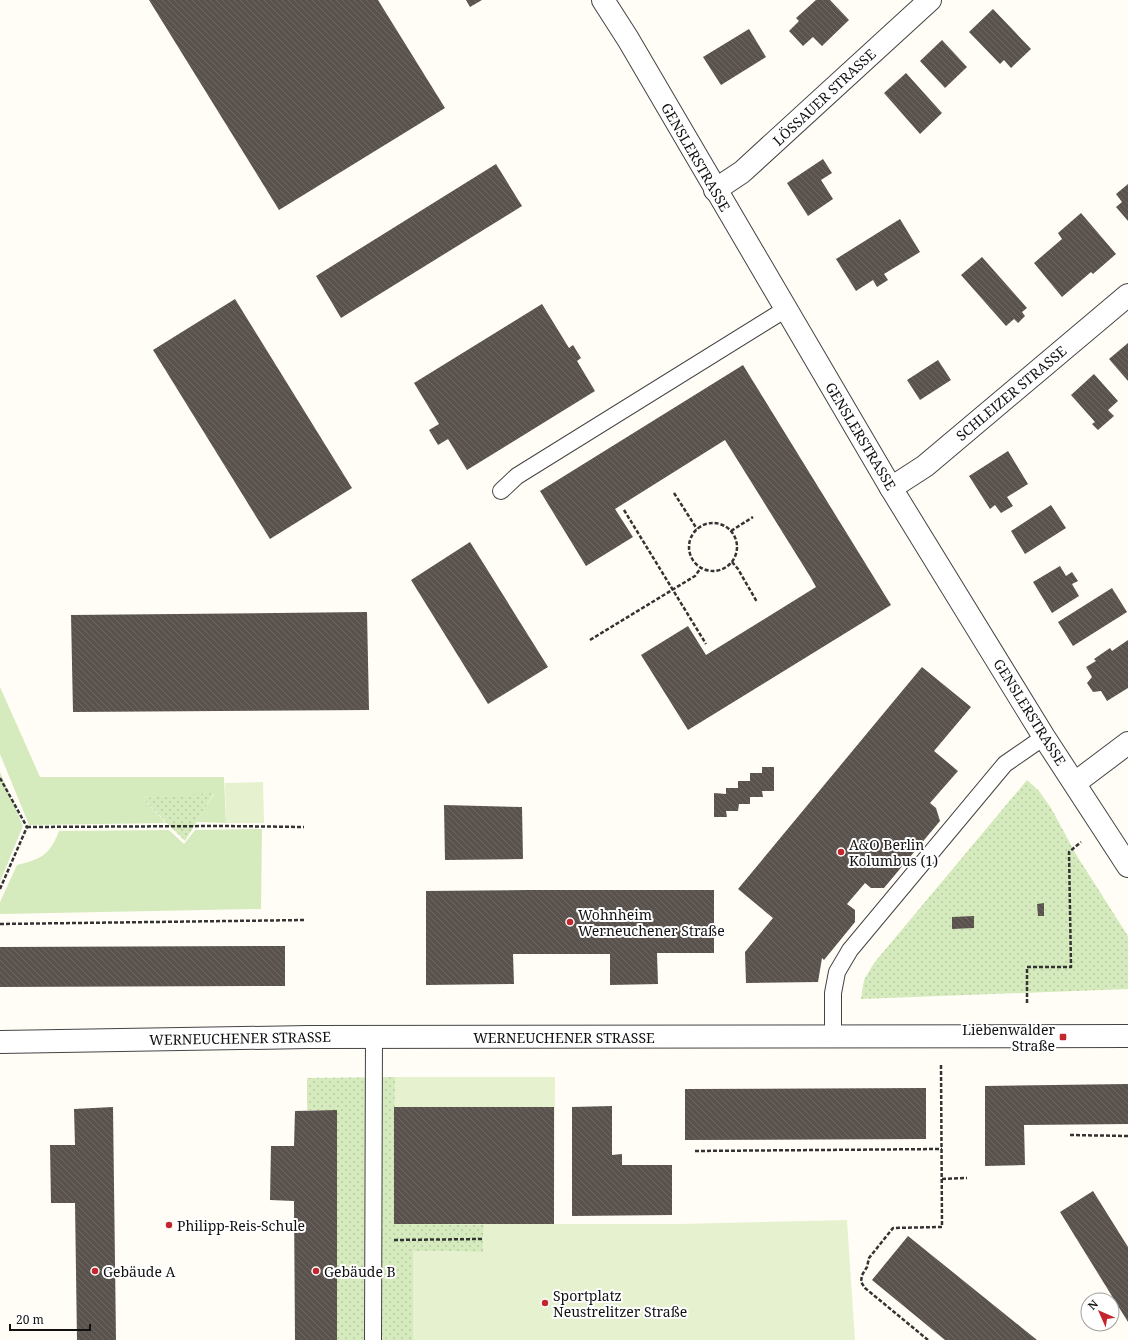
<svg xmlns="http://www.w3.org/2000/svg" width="1128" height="1340" font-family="'Noto Serif',serif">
  <defs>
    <pattern id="park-dots" width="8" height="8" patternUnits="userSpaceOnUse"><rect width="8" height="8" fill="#d5ebbd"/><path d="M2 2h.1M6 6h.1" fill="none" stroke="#b6c8a1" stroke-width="1.8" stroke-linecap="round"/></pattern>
    <pattern id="building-back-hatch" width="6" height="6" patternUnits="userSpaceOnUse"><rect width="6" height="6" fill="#5a524d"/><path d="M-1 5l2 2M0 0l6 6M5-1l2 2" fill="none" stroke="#6d6662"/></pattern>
  </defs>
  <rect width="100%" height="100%" fill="#fffdf5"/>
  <g fill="#d5ebbd">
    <polygon points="0,687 40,777 224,777 226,823 196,822 214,794 142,798 166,823 29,825 0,754"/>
    <polygon points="0,772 23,826 0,882"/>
    <path d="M 262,829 L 261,909 L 0,914 L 0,902 L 17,865 C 41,859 50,855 59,831 L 169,830 L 184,844 L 195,830 Z"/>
  </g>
  <g fill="url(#park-dots)">
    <polygon points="1027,780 1039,791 1051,808 1077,856 1128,936 1128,989 861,999 864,980 874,963"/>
    <polygon points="214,793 185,841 142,798"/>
    <polygon points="395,1077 394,1224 484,1224 483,1252 413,1251 413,1340 337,1340 337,1111 307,1110 307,1078"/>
  </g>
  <g fill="#e6f2cf">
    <polygon points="263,782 264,823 226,823 225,783"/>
    <polygon points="395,1077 555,1077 554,1224 679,1224 847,1220 855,1340 413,1340 413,1251 483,1252 484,1225 394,1224"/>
  </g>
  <g fill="url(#building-back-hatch)">
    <polygon points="149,0 378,0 445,108 279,210"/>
    <polygon points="466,0 482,0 470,7"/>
    <polygon points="816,0 830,0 849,20 822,46 813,37 803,46 789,31 799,21 796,18"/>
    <polygon points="993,9 1031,49 1011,68 1004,60 1000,64 969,32"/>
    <polygon points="749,29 766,57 721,85 703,57"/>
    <polygon points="942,40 967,67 945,88 920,61"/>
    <polygon points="906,73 942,113 920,134 884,93"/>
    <polygon points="823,159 832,173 821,180 833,199 808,216 787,183"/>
    <polygon points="496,164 522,206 341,318 316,276"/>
    <polygon points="1128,184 1128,221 1116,207 1122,202 1116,194"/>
    <polygon points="1081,213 1116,254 1093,274 1091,272 1062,297 1034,263 1062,239 1058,233"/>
    <polygon points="900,219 920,252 884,274 888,280 877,287 873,280 856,291 836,259"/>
    <polygon points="982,257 1027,308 1022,312 1025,316 1018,323 1014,319 1006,326 961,275"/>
    <polygon points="235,299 352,488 270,539 153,350"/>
    <polygon points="542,304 569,348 573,345 581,358 577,361 595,391 467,470 448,439 438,445 429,430 439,424 414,383"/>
    <polygon points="1128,343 1128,381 1109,359"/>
    <polygon points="938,360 951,380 920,400 907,380"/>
    <polygon points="743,365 891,605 688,730 641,655 688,626 706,655 816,587 811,578 725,440 615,509 633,537 586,566 540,491"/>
    <polygon points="1094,374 1118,401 1108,410 1114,416 1098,430 1092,424 1095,422 1071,395"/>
    <polygon points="1008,451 1028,484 1007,497 1013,506 1001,513 995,505 990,509 969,476"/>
    <polygon points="1051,505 1066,528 1025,554 1011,531"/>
    <polygon points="470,542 548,667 488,704 411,580"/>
    <polygon points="1060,566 1066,576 1072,572 1078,581 1072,584 1079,596 1052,613 1033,582"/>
    <polygon points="1112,588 1127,612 1073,646 1058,622"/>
    <polygon points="367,612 369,710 73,712 71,615"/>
    <polygon points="1128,640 1128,688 1107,701 1101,691 1093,692 1087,683 1092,677 1086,667 1096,661 1094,659 1110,648 1112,651"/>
    <polygon points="922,667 971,707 934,751 958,771 930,803 936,808 940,821 884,888 871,888 865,883 847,904 855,910 855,922 824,960 822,958 818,982 746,983 745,952 773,918 738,889"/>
    <polygon points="762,767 774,767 774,791 762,791 763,797 750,797 750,804 739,804 738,811 726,811 727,817 714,817 714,793 726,794 726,788 738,788 738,781 750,781 750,773 762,773"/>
    <polygon points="444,805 522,807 523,859 445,860"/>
    <polygon points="527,890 714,890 714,953 657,953 658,984 610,985 610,954 513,954 514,984 426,985 426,891"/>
    <polygon points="1044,903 1044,916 1038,916 1037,904"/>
    <polygon points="974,916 974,928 952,929 952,917"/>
    <polygon points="285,946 285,986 0,987 0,947"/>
    <polygon points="1128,1084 1128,1124 1024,1125 1025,1165 985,1166 985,1086"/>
    <polygon points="926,1088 926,1139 685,1140 685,1089"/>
    <polygon points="612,1106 612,1155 622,1154 622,1165 672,1165 672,1215 572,1216 572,1107"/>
    <polygon points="113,1107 116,1340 77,1340 75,1203 51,1203 50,1145 75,1145 74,1109"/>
    <rect x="394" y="1107" width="160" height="117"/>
    <polygon points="337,1110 337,1340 295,1340 294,1201 270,1200 271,1146 294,1146 295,1111"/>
    <polygon points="1093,1191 1128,1247 1128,1322 1060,1212"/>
    <polygon points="908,1236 1037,1340 945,1340 872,1280"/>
  </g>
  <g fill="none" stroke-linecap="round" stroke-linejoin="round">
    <defs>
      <g id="service">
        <polyline points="501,491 517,476 786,309"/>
        <polyline points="833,1037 833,993 837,972 850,950 1005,764 1044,737"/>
        <polyline points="373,1340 374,1037"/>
      </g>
      <g id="minor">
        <polyline points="603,0 628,39 891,488 1044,737 1128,866"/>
        <polyline points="715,190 742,172 930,0"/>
        <polyline points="891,488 925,466 1128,295"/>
        <polyline points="1075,783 1128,743"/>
      </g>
      <polyline id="tertiary" points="0,1042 308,1037 1128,1036"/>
    </defs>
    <use href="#service" stroke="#444" stroke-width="18"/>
    <use href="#minor" stroke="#444" stroke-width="24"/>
    <use href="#tertiary" stroke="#444" stroke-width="24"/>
    <g stroke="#333" stroke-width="2.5" stroke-dasharray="4 2" stroke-linecap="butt">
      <polyline points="674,493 697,529"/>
      <polyline points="624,510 706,644"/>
      <circle cx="713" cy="547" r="24"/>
      <polyline points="731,531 753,517"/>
      <polyline points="732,562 738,569 757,602"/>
      <polyline points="590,640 695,576 701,568"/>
      <polyline points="0,778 27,827"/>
      <polyline points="27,827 223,826 304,827"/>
      <polyline points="0,889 27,827"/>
      <polyline points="0,924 306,920"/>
      <polyline points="1027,1003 1027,967 1071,967 1069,852 1081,842"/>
      <polyline points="1070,1135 1128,1136"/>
      <polyline points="695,1151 942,1149"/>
      <polyline points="942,1179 967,1178"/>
      <polyline points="394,1240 483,1239"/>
      <polyline points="928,1340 865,1288 861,1282 862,1275 867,1267 869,1258 893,1228 942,1227 941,1065"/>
    </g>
    <use href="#service" stroke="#fff" stroke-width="16"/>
    <use href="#minor" stroke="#fff" stroke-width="22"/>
    <use href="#tertiary" stroke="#fff" stroke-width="22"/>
  </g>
  <g fill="#c4262e" stroke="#fff" stroke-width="1.5">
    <circle cx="841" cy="852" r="4"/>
    <circle cx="570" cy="922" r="4"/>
    <rect x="1059" y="1033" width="8" height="8" rx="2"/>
    <circle cx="169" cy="1225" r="4"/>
    <circle cx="95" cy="1271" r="4"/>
    <circle cx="316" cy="1271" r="4"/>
    <circle cx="545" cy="1303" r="4"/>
  </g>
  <g text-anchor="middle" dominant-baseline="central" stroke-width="4" stroke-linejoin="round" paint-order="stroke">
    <g font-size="14" fill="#111" stroke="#fff">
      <text transform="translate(824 97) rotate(-43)">LÖSSAUER STRASSE</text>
      <text transform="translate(696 157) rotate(60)">GENSLERSTRASSE</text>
      <text transform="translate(1011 393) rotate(-40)">SCHLEIZER STRASSE</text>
      <text transform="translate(861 436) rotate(59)">GENSLERSTRASSE</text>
      <text transform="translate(1030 712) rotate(58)">GENSLERSTRASSE</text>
      <text x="564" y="1037">WERNEUCHENER STRASSE</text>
      <text transform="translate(240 1038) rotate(-1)">WERNEUCHENER STRASSE</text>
    </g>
    <g font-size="14" fill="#111" stroke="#fff" text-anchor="start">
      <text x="849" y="844">A&amp;O Berlin<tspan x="849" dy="16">Kolumbus (1)</tspan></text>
      <text x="578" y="914">Wohnheim<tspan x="578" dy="16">Werneuchener Straße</tspan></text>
      <text x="1055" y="1029" text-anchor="end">Liebenwalder<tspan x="1055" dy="16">Straße</tspan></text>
      <text x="177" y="1225">Philipp-Reis-Schule</text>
      <text x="103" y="1271">Gebäude A</text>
      <text x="324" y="1271">Gebäude B</text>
      <text x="553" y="1295">Sportplatz<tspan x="553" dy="16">Neustrelitzer Straße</tspan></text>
    </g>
  </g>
  <g transform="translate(1100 1312) rotate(315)"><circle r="19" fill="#ffffff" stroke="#a0a0a0"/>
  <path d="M0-3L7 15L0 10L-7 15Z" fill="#c4262e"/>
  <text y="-6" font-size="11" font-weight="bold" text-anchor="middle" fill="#111111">N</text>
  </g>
  <path d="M10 1324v6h80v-6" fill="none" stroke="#111111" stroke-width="2"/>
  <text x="16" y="1324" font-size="12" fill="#111111" stroke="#ffffff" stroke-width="3" paint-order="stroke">20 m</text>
</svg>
